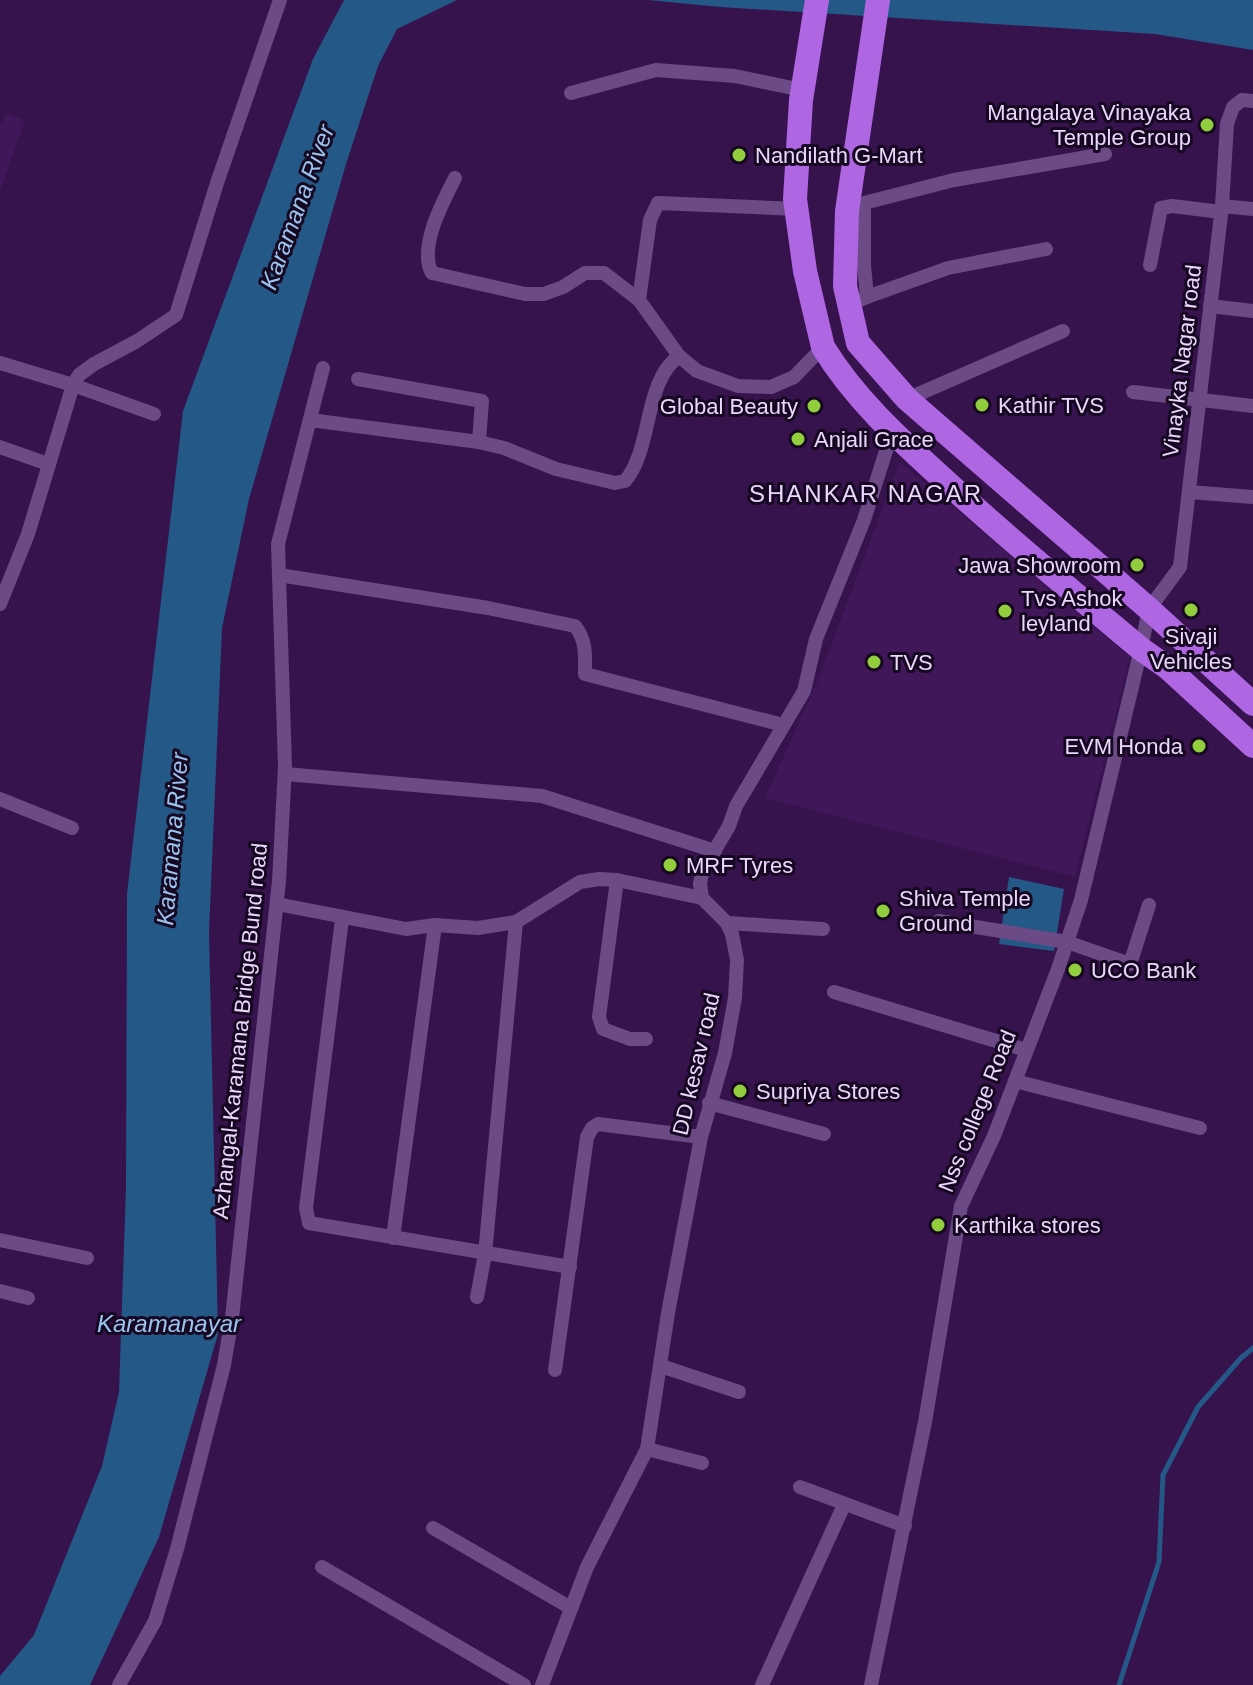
<svg xmlns="http://www.w3.org/2000/svg" width="1253" height="1685" font-family="Arial,sans-serif">
  <rect width="100%" height="100%" fill="#36134d"/>
  <g fill="#401859">
    <polygon points="6,113 25,120 0,191 0,123 2,123"/>
    <polygon points="900,462 1130,657 1075,877 765,798 818,680"/>
  </g>
  <g fill="#245887">
    <polygon points="344,0 457,0 397,29 378,66 346,164 249,499 222,628 209,932 218,1334 159,1537 90,1685 0,1685 0,1676 34,1635 102,1466 119,1392 126,1188 127,894 183,411 313,59"/>
    <polygon points="648,0 1253,0 1253,50 1155,34 720,7"/>
    <polygon points="1009,877 1064,889 1054,951 999,944"/>
  </g>
  <g fill="none" stroke-linecap="round" stroke-linejoin="round">
    <polyline stroke="#245887" stroke-width="5" points="1119,1685 1159,1562 1163,1475 1198,1407 1241,1358 1253,1348"/>
    <g stroke="#6b4a85" stroke-width="14">
      <polyline points="571,93 656,70 735,76 802,90"/>
      <path d="M 455,178 C 443,201 418,248 432,273 L 525,294 L 544,294 L 563,287 L 585,273 L 604,273 L 639,300 L 679,356 L 697,371 L 738,386 L 771,387 L 794,377 L 823,347"/>
      <polyline points="1222,206 1253,209"/>
      <polyline points="1150,265 1161,208 1172,206 1221,212"/>
      <polyline points="867,297 948,268 1046,249"/>
      <polyline points="639,300 650,220 658,203 797,209"/>
      <polyline points="850,304 867,297 864,265 864,203 954,180 1105,154"/>
      <polyline points="1210,306 1253,311"/>
      <polyline points="0,363 73,385 79,375 94,364 137,341 176,315 217,183 280,0"/>
      <polyline points="358,379 482,401 479,442"/>
      <polyline points="1133,392 1253,406"/>
      <polyline points="907,399 1063,331"/>
      <path d="M 310,420 L 479,442 L 504,448 L 556,469 L 615,483 L 625,481 C 653,448 643,382 679,356"/>
      <polyline points="0,447 48,464"/>
      <polyline points="1189,492 1253,497"/>
      <path d="M 279,575 L 488,608 L 575,626 C 587,641 585,656 585,674 L 783,725"/>
      <polyline points="0,604 28,534 73,385 154,414"/>
      <polyline points="285,774 542,796 715,851"/>
      <polyline points="0,799 72,828"/>
      <polyline points="617,880 599,1017 603,1029 630,1039 646,1039"/>
      <polyline points="277,904 406,929 435,925 478,928 516,922 580,882 599,879 617,880 702,898"/>
      <polyline points="342,919 306,1208 309,1223 570,1267"/>
      <polyline points="939,921 1067,942 1130,964 1149,905"/>
      <polyline points="727,923 823,929"/>
      <polyline points="834,992 1026,1050"/>
      <polyline points="1015,1081 1200,1128"/>
      <polyline points="709,1103 824,1134"/>
      <polyline points="393,1238 435,925"/>
      <polyline points="0,1240 87,1258"/>
      <polyline points="0,1291 28,1298"/>
      <polyline points="477,1297 485,1254 516,922"/>
      <polyline points="661,1366 739,1392"/>
      <polyline points="555,1370 587,1137 592,1128 598,1124 701,1137"/>
      <polyline points="647,1449 702,1463"/>
      <polyline points="800,1487 905,1526"/>
      <polyline points="433,1528 571,1608"/>
      <polyline points="322,1567 524,1685"/>
      <polyline points="119,1685 155,1621 177,1549 224,1365 232,1318 279,881 285,767 278,544 323,368"/>
      <polyline points="542,1685 587,1567 647,1449 668,1313 701,1137 725,1053 735,998 737,960 732,934 727,923 702,898 700,884 702,872 729,826 736,806 804,691 816,639 864,520 892,432"/>
      <polyline points="762,1685 844,1505"/>
      <polyline points="871,1685 925,1422 961,1206 994,1136 1058,969 1081,900 1141,649 1149,609 1180,567 1222,206 1227,124 1233,107 1242,100 1253,101"/>
    </g>
    <g stroke="#af66e2" stroke-width="24">
      <path d="M 817,0 L 801,100 L 795,199 L 805,271 L 823,347 C 854,398 898,438 942,478 C 1006,537 1074,593 1141,649 L 1168,668 L 1253,746"/>
      <polyline points="878,0 847,211 845,286 858,343 907,399 1149,609 1253,704"/>
    </g>
  </g>
  <g fill="#92cd3e" stroke="#170821" stroke-width="3">
    <circle cx="1207" cy="125" r="8"/>
    <circle cx="739" cy="155" r="8"/>
    <circle cx="982" cy="405" r="8"/>
    <circle cx="814" cy="406" r="8"/>
    <circle cx="798" cy="439" r="8"/>
    <circle cx="1137" cy="565" r="8"/>
    <circle cx="1191" cy="610" r="8"/>
    <circle cx="1005" cy="611" r="8"/>
    <circle cx="874" cy="662" r="8"/>
    <circle cx="1199" cy="746" r="8"/>
    <circle cx="670" cy="865" r="8"/>
    <circle cx="883" cy="911" r="8"/>
    <circle cx="1075" cy="970" r="8"/>
    <circle cx="740" cy="1091" r="8"/>
    <circle cx="938" cy="1225" r="8"/>
  </g>
  <g text-anchor="middle" dominant-baseline="central" stroke-width="6" stroke-linejoin="round" paint-order="stroke">
    <g font-size="22" fill="#ead7fb" stroke="#170821" text-anchor="start">
      <text x="1191" y="112" text-anchor="end">Mangalaya Vinayaka<tspan x="1191" dy="25">Temple Group</tspan></text>
      <text x="755" y="155">Nandilath G-Mart</text>
      <text x="998" y="405">Kathir TVS</text>
      <text x="798" y="406" text-anchor="end">Global Beauty</text>
      <text x="814" y="439">Anjali Grace</text>
      <text x="1121" y="565" text-anchor="end">Jawa Showroom</text>
      <text x="1021" y="598">Tvs Ashok<tspan x="1021" dy="25">leyland</tspan></text>
      <text x="1191" y="636" text-anchor="middle">Sivaji<tspan x="1191" dy="25">Vehicles</tspan></text>
      <text x="890" y="662">TVS</text>
      <text x="1183" y="746" text-anchor="end">EVM Honda</text>
      <text x="686" y="865">MRF Tyres</text>
      <text x="899" y="898">Shiva Temple<tspan x="899" dy="25">Ground</tspan></text>
      <text x="1091" y="970">UCO Bank</text>
      <text x="756" y="1091">Supriya Stores</text>
      <text x="954" y="1225">Karthika stores</text>
    </g>
    <g font-size="22" fill="#ead7fb" stroke="#170821">
      <text transform="translate(1182 361) rotate(-83)">Vinayka Nagar road</text>
      <text transform="translate(240 1031) rotate(-84)">Azhangal-Karamana Bridge Bund road</text>
      <text transform="translate(696 1064) rotate(-77)">DD kesav road</text>
      <text transform="translate(977 1111) rotate(-68)">Nss college Road</text>
    </g>
    <g font-size="24" font-style="italic" fill="#99c4ef" stroke="#170821">
      <text transform="translate(297 207) rotate(-70)">Karamana River</text>
      <text transform="translate(172 839) rotate(-85)">Karamana River</text>
      <text x="169" y="1323">Karamanayar</text>
    </g>
    <g font-size="24" letter-spacing="2" fill="#ead7fb" stroke="#170821">
      <text x="866" y="493">SHANKAR NAGAR</text>
    </g>
  </g>
</svg>
